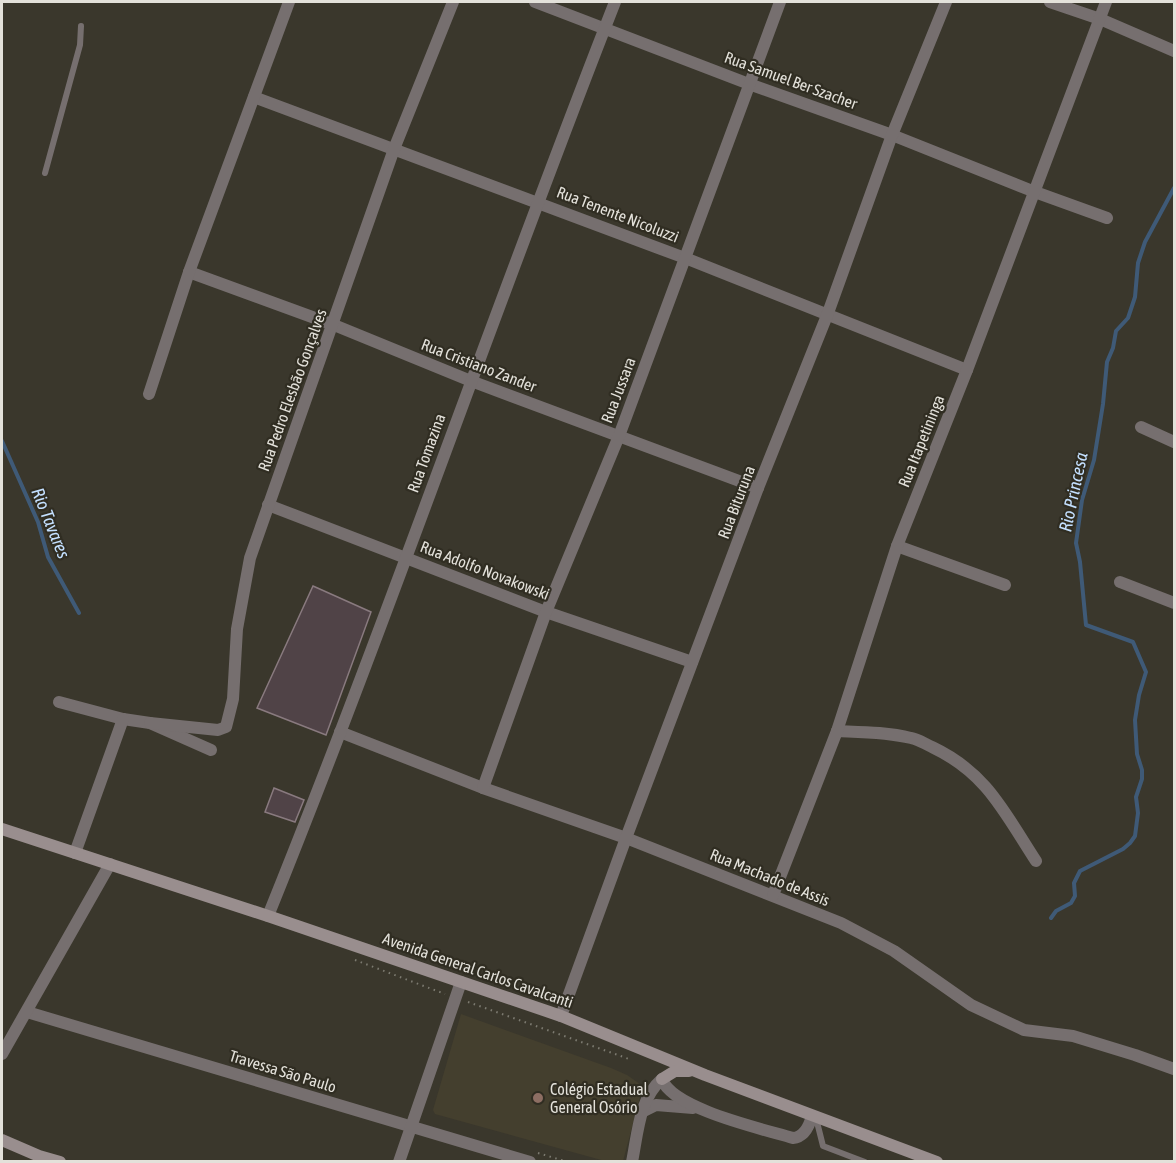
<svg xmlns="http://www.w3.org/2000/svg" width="1176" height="1163" font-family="'Asap Condensed',sans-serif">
  <rect width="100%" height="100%" fill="#3a372c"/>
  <polygon fill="#443f2e" points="461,1014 611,1068 627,1075 643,1086 623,1161 605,1161 435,1114 433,1110"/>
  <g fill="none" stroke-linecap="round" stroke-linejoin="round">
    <g stroke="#3f5a77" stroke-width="4">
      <polyline points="2,441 38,522 48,557 79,613"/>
      <polyline points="1051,918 1056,911 1071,903 1075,896 1074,883 1080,871 1123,849 1130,843 1135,836 1138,813 1136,797 1142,779 1142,770 1137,754 1135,720 1139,695 1146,672 1133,642 1086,625 1080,562 1076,543 1082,500 1094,460 1103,404 1107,362 1113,348 1116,331 1128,318 1135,297 1138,263 1145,242 1174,188"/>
    </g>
  </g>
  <g fill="#504347" stroke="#897a7f" stroke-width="1.5">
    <polygon points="313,586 371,612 326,735 257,708"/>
    <polygon points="274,788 304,800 295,822 265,812"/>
  </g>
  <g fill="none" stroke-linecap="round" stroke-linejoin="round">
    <g stroke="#7d7b71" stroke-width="2" stroke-dasharray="1.5 4.5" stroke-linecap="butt">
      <polyline points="355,960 445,994"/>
      <polyline points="468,1002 629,1059"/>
      <polyline points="538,1153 568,1162"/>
    </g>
    <g stroke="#766f6f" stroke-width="6">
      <polyline points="45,173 80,45 81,26"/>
      <polyline points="816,1118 823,1146 865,1162"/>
    </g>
    <g stroke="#766f6f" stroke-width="12">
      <polyline points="535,2 749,84 892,135 1035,192 1107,218"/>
      <polyline points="1050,2 1100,19 1174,51"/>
      <polyline points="254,97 685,258 967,370"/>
      <polyline points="189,272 334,325 471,381 758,488"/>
      <polyline points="149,394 189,272 289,2"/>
      <polyline points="1141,427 1174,442"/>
      <polyline points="268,505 546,612 692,662"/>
      <polyline points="897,546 1005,585"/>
      <polyline points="1120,582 1174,603"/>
      <polyline points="59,702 123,719 150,723 211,750"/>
      <polyline points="150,723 218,730 226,727 233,699 237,629 250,558 394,149 453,2"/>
      <path d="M 837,731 C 861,732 887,732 911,738 C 918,739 925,744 932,747 C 987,773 1004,812 1036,861"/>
      <polyline points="340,732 483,788 626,838 841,923 894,951 971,1005 1024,1030 1073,1036 1135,1055 1174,1069"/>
      <polyline points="483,788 546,612 619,436 780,2"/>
      <polyline points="75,853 123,719"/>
      <polyline points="773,895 837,731 897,546 967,370 1106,2"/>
      <path d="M 268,916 C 390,614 496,305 615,2"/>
      <polyline points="27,1012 530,1162"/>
      <polyline points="561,1016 626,838 758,488 828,313 892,135 946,2"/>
      <polyline points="2,1054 110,864"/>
      <polyline points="642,1112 656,1105 693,1108"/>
      <polyline points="399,1162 461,982"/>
      <path d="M 632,1162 C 638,1132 639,1099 662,1079 C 672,1109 763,1129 793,1138 C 804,1137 809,1127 812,1116"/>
    </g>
    <g stroke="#998e8e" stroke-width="12">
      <polyline points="2,829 268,916 561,1016 705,1075 937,1162"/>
      <polyline points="662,1079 675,1071 689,1071"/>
      <polyline points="2,1140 39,1156 60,1162"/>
    </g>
  </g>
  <circle fill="#8d6e63" stroke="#302d22" stroke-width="2" cx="538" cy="1098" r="6"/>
  <g text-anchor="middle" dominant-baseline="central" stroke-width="4.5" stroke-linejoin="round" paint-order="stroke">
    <g font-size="16" fill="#e3e1da" stroke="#302d22">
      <text transform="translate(791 80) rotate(20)">Rua Samuel Ber Szacher</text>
      <text transform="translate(618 214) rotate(21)">Rua Tenente Nicoluzzi</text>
      <text transform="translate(479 365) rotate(21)">Rua Cristiano Zander</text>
      <text transform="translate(292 390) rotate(-70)">Rua Pedro Elesbão Gonçalves</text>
      <text transform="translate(618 390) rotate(-69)">Rua Jussara</text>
      <text transform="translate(921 441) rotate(-68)">Rua Itapetininga</text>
      <text transform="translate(426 453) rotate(-70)">Rua Tomazina</text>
      <text transform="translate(736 502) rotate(-69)">Rua Bituruna</text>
      <text transform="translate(485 570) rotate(21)">Rua Adolfo Novakowski</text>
      <text transform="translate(770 877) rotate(22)">Rua Machado de Assis</text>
      <text transform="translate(478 970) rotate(19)">Avenida General Carlos Cavalcanti</text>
      <text transform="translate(283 1071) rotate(17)">Travessa São Paulo</text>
    </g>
    <g font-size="16" fill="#e3e1da" stroke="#302d22" text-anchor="start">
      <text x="550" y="1089">Colégio Estadual<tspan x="550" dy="18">General Osório</tspan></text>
    </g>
    <g font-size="18" font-style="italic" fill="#c4e0ff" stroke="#302d22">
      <text transform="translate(1073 492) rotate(-78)">Rio Princesa</text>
      <text transform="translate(51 523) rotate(68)">Rio Tavares</text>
    </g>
  </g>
  <rect width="1176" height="1163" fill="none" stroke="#e3e1da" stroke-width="6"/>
</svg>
